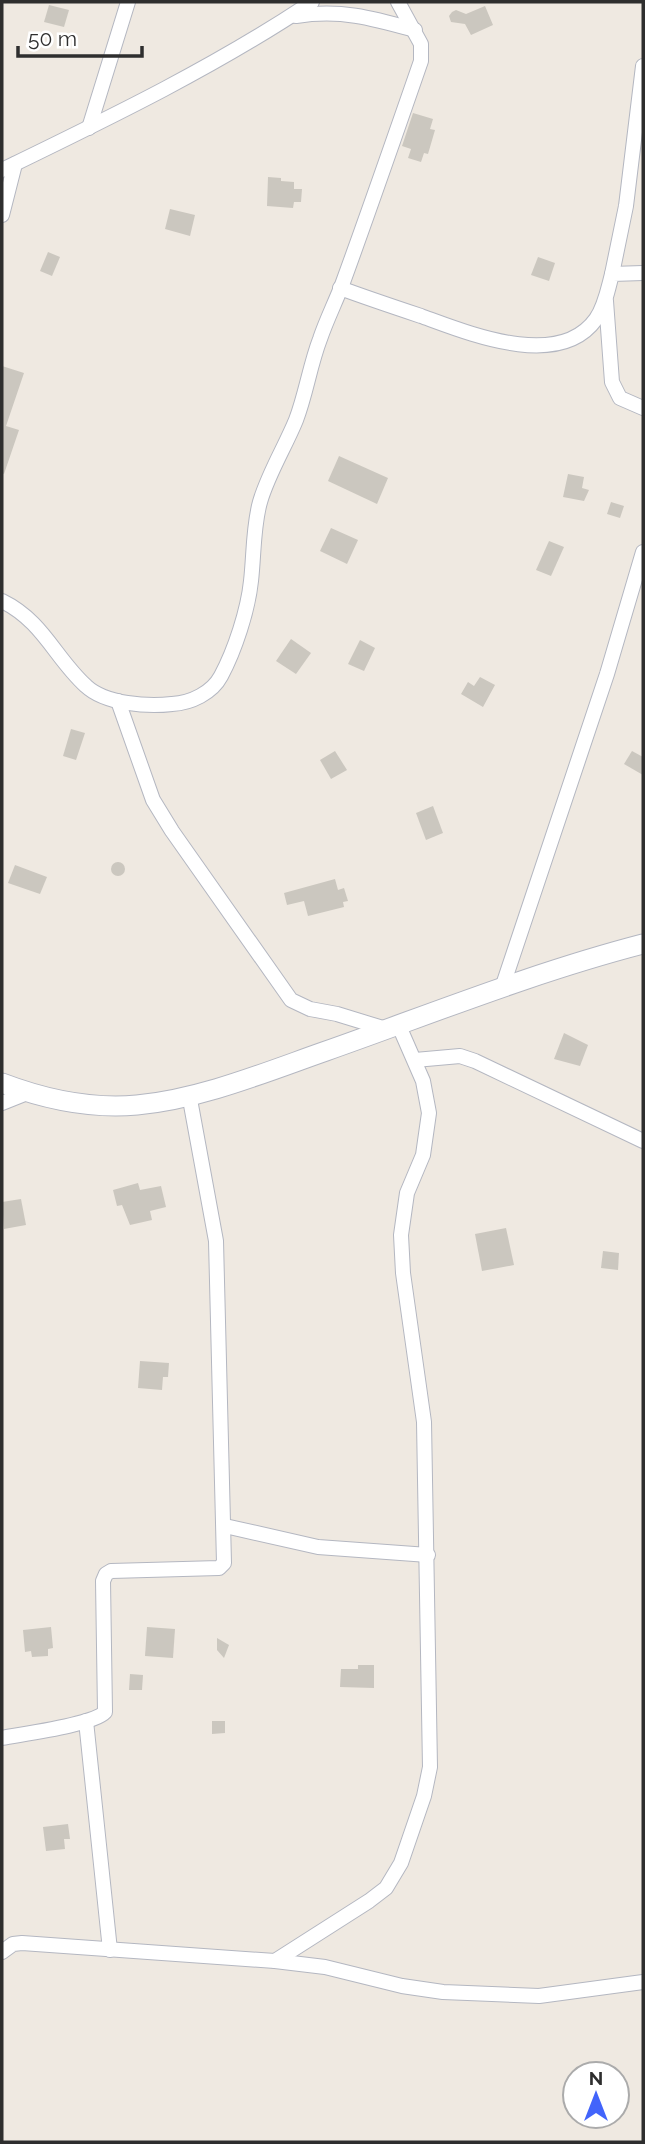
<svg xmlns="http://www.w3.org/2000/svg" width="645" height="2144" font-family="Raleway,sans-serif">
  <rect width="100%" height="100%" fill="#efe9e1"/>
  <g fill="#cbc7bf">
    <polygon points="49,5 69,10 64,27 44,22"/>
    <polygon points="485,6 493,25 471,35 465,24 451,22 449,16 452,12 456,10 466,14"/>
    <polygon points="413,113 433,119 430,129 435,130 428,154 424,153 421,162 408,158 411,149 402,146"/>
    <polygon points="268,177 281,178 281,181 294,182 294,189 302,189 301,202 294,202 293,208 267,206"/>
    <polygon points="170,209 195,215 190,236 165,229"/>
    <polygon points="48,252 60,257 52,276 40,271"/>
    <polygon points="538,257 555,263 549,281 531,275"/>
    <polygon points="2,366 24,373 6,426 19,430 4,474 2,473"/>
    <polygon points="339,456 388,478 377,504 328,481"/>
    <polygon points="568,474 584,477 582,488 589,490 584,501 563,497"/>
    <polygon points="611,502 624,506 620,518 607,514"/>
    <polygon points="331,528 358,540 347,564 320,551"/>
    <polygon points="549,541 564,547 551,576 536,570"/>
    <polygon points="291,639 311,653 296,674 276,661"/>
    <polygon points="360,640 375,648 364,671 348,664"/>
    <polygon points="480,677 495,685 483,707 461,694 468,682 474,686"/>
    <polygon points="71,729 85,733 76,760 63,756"/>
    <polygon points="335,751 347,770 331,779 320,760"/>
    <polygon points="632,751 643,757 643,775 624,764"/>
    <polygon points="433,806 443,833 426,840 416,813"/>
    <circle cx="118" cy="869" r="7"/>
    <polygon points="15,865 47,877 40,894 8,883"/>
    <polygon points="335,879 338,890 344,888 348,901 343,902 344,907 308,916 304,901 287,905 284,893"/>
    <polygon points="564,1033 588,1045 580,1066 554,1059"/>
    <polygon points="138,1183 140,1190 161,1186 166,1207 150,1211 152,1220 130,1225 122,1205 117,1206 113,1190"/>
    <polygon points="21,1199 26,1225 4,1229 2,1202"/>
    <polygon points="506,1228 514,1265 482,1271 475,1234"/>
    <polygon points="603,1251 619,1253 618,1270 601,1268"/>
    <polygon points="140,1361 169,1363 168,1377 163,1377 162,1390 138,1388"/>
    <polygon points="51,1627 53,1648 48,1649 48,1656 32,1657 31,1651 25,1652 23,1630"/>
    <polygon points="147,1627 175,1629 173,1658 145,1656"/>
    <polygon points="217,1638 229,1645 224,1658 217,1650"/>
    <polygon points="358,1665 374,1665 374,1688 340,1687 341,1669 358,1669"/>
    <polygon points="130,1674 143,1675 142,1690 129,1690"/>
    <polygon points="212,1721 225,1721 225,1733 212,1734"/>
    <polygon points="68,1824 70,1839 64,1839 65,1849 46,1851 43,1827"/>
  </g>
  <g fill="none" stroke-linecap="round" stroke-linejoin="round">
    <defs>
      <g id="street">
        <path d="M 296,16 C 341,9 372,18 415,30"/>
        <polyline points="89,128 128,2"/>
        <path d="M 2,170 C 107,119 215,67 312,2"/>
        <polyline points="2,215 15,164"/>
        <polyline points="612,274 626,206 643,66"/>
        <path d="M 340,288 C 367,298 394,307 421,316 C 468,333 559,371 596,319 C 605,306 608,289 612,274 L 643,273"/>
        <polyline points="606,301 612,382 620,398 643,408"/>
        <path d="M 2,601 C 43,621 55,658 86,686 C 105,704 148,707 172,704 C 191,703 212,693 221,676 C 235,650 248,610 251,581 C 254,555 253,527 260,502 C 268,474 285,447 296,420 C 306,394 310,365 320,339 C 326,321 335,303 342,285 C 369,211 395,136 421,61 L 421,44 L 398,2"/>
        <polyline points="118,701 153,800 172,831 291,1000 310,1009 337,1014 386,1029"/>
        <polyline points="502,988 607,674 643,552"/>
        <polyline points="415,1060 460,1056 475,1061 643,1141"/>
        <polyline points="2,1103 27,1093"/>
        <polyline points="225,1526 318,1547 428,1555"/>
        <polyline points="86,1721 110,1950"/>
        <path d="M 2,1738 C 22,1734 93,1725 105,1712 L 103,1581 L 106,1574 L 111,1571 L 219,1568 L 224,1563 L 216,1241 L 189,1094"/>
        <polyline points="2,1952 13,1944 22,1943 275,1961 325,1967 402,1986 443,1992 539,1996 643,1982"/>
        <polyline points="275,1961 369,1901 386,1888 401,1863 424,1796 430,1767 424,1422 403,1273 401,1235 407,1193 423,1155 429,1113 423,1081 399,1026"/>
      </g>
      <path id="secondary" d="M 2,1083 C 44,1099 92,1109 137,1105 C 201,1099 266,1072 326,1051 C 431,1014 535,972 643,944"/>
    </defs>
    <use href="#street" stroke="#b4b7c1" stroke-width="16"/>
    <use href="#secondary" stroke="#b4b7c1" stroke-width="21"/>
    <use href="#street" stroke="#fff" stroke-width="14"/>
    <use href="#secondary" stroke="#fff" stroke-width="19"/>
  </g>
  <rect width="645" height="2144" fill="none" stroke="#2e2e2e" stroke-width="7"/>
  <g transform="translate(596 2095)"><circle r="33" fill="#ffffff" stroke="#ababab" stroke-width="2"/>
  <path d="M0-5L12 26L0 18L-12 26Z" fill="#4264fb"/>
  <text y="-10" font-size="19" font-weight="bold" text-anchor="middle" fill="#2e2e2e">N</text>
  </g>
  <path d="M18 46v10h124v-10" fill="none" stroke="#2e2e2e" stroke-width="3.5"/>
  <text x="28" y="46" font-size="21" fill="#2e2e2e" stroke="#ffffff" stroke-width="5" paint-order="stroke">50 m</text>
</svg>
